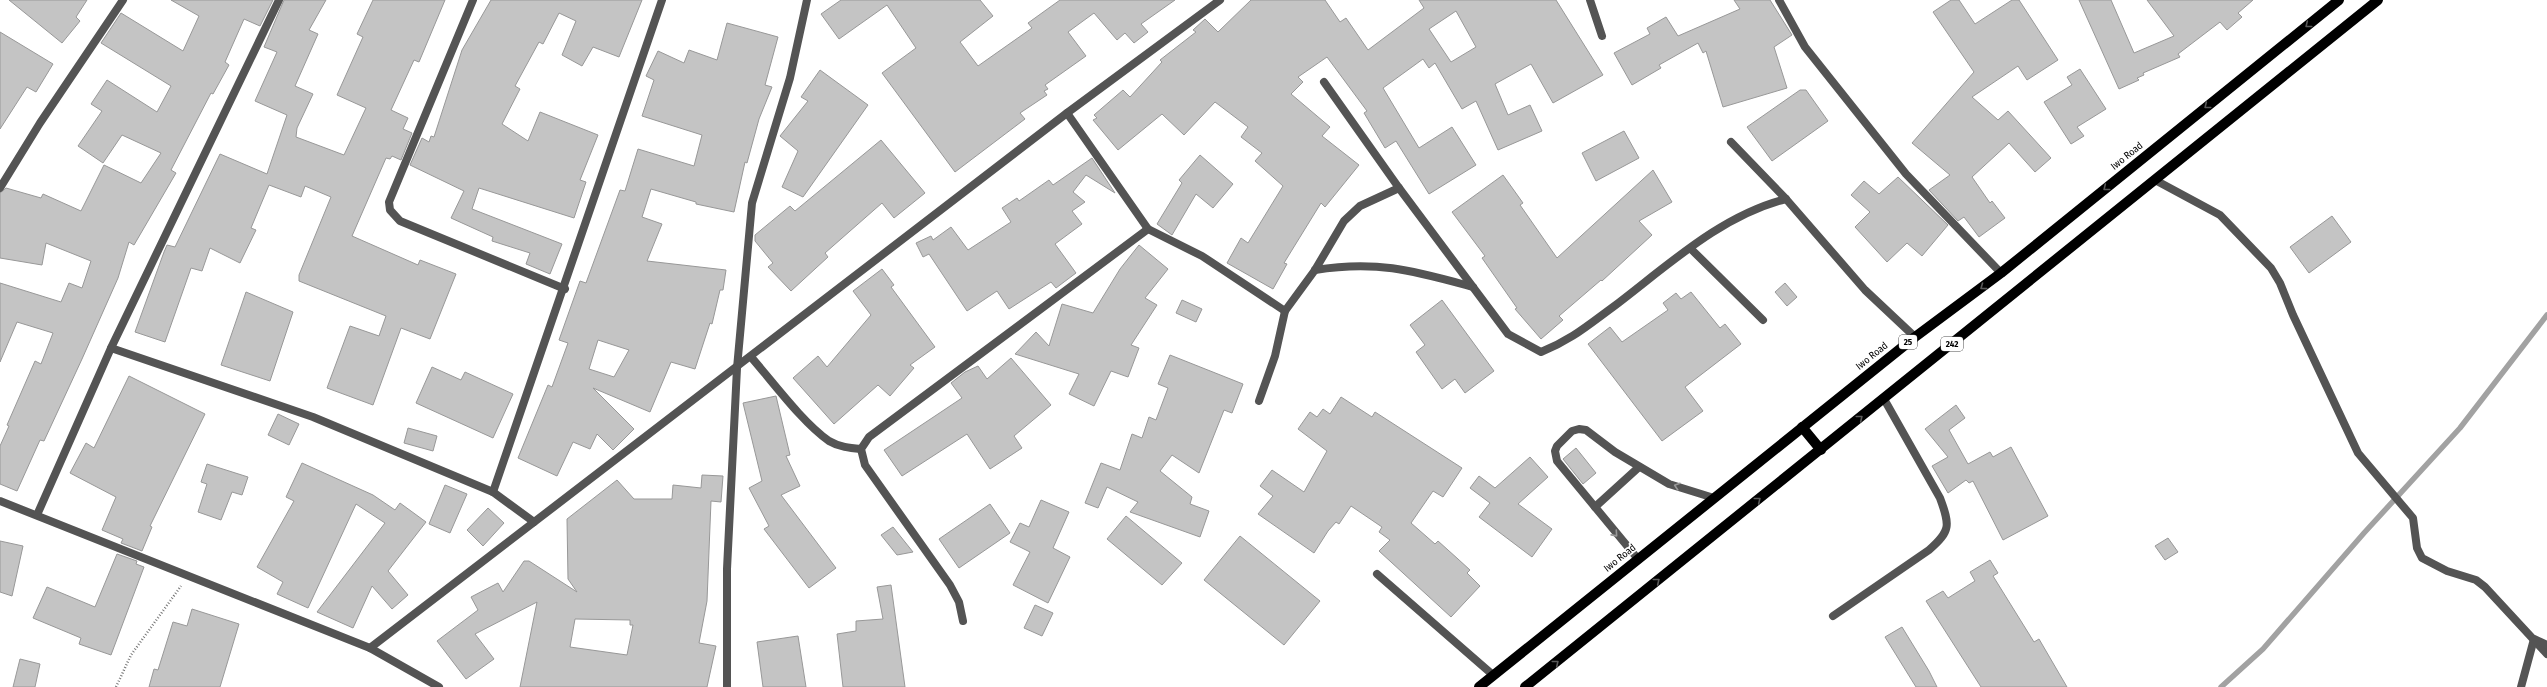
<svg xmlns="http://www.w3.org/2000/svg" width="2547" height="687" font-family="'Fira Sans Condensed',sans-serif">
  <rect width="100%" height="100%" fill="#fff"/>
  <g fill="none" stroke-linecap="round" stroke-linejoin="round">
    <polyline stroke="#a2a2a2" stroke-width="5.5" points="2221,687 2263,649 2364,533 2460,428 2547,315"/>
  </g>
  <g fill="#c4c4c4" stroke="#989898" fill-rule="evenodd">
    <polygon points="9,0 87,0 76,17 80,21 62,43"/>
    <polygon points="171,0 273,0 260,26 244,19 225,62 229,65 213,94 211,93 171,170 176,173 134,245 129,242 118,278 82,359 44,441 40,440 17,491 0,484 0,446 9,426 7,425 35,361 41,364 53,333 17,322 0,362 0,283 61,302 69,283 82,288 91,261 46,243 42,265 0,258 0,193 6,188 41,198 43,194 81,211 104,165 141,183 161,153 122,135 103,163 78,146 102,111 91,104 107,80 157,112 171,86 101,43 121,13 183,51 199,16"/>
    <polygon points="284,0 326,0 309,30 318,34 295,86 313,94 297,128 296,137 344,155 366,108 337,95 363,37 357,34 373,0 445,0 419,62 414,60 391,110 408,118 403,129 412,133 401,160 392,156 390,159 386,158 352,236 418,265 420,260 456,274 430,339 401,328 373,405 327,388 350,326 379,336 386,316 299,281 299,275 331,197 305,186 301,197 269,185 251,228 256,230 240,263 210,248 202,271 191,268 165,342 135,332 164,252 167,245 175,247 220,154 267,174 287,115 255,101 277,52 264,47"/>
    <polygon points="491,0 642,0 619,57 593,47 582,66 562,55 576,21 559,13 543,44 539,42 515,86 520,89 502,124 528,141 540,112 598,135 580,180 586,182 574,218 479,188 472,209 562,244 550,274 526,264 530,253 492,241 493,237 451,218 464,191 410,165 422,138 429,142 431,136 434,137 462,50"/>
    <polygon points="841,0 980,0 993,16 960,42 978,66 1032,28 1028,23 1060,0 1175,0 1141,24 1148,32 1134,43 1125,33 1117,40 1094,13 1068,32 1086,56 1045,85 1048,89 1044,91 1047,95 1020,113 1025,119 955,172 882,73 916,48 887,5 839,39 821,14"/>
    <path d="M 1251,0 L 1325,0 L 1340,22 L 1346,18 L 1368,50 L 1424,8 L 1419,0 L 1556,0 L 1603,75 L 1553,103 L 1531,64 L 1495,84 L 1508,115 L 1530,105 L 1542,131 L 1498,150 L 1476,101 L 1462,109 L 1435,63 L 1429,68 L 1423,59 L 1383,88 L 1419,148 L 1452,127 L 1476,165 L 1429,194 L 1396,141 L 1385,148 L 1364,113 L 1367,111 L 1327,57 L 1298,77 L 1303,82 L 1291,94 L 1330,127 L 1322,136 L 1359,165 L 1325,207 L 1321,203 L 1284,263 L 1287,264 L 1273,289 L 1227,263 L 1241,238 L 1248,243 L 1283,186 L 1255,161 L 1262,153 L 1241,137 L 1248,127 L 1215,102 L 1184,135 L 1162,114 L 1118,150 L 1093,120 L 1097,118 L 1094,115 L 1123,90 L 1130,97 L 1162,62 L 1160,60 L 1196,32 L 1193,30 L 1205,19 L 1218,32 ZM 1456,11 L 1476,47 L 1451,62 L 1429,29 Z"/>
    <polygon points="1734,0 1770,0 1792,35 1774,47 1787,88 1723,107 1706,51 1703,53 1698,43 1659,65 1661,68 1632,85 1614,53 1650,34 1647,28 1666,17 1678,36 1740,9"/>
    <polygon points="1951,0 1959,0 1975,24 2012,0 2019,0 2058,60 2027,80 2018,66 1972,97 1998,120 2008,111 2051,158 2035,172 2009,143 1972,177 1990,203 1992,201 2005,218 1979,237 1964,217 1958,221 1929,190 1950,175 1912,143 1974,72 1933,12"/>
    <polygon points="2079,0 2111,0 2134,53 2174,36 2147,0 2253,0 2238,13 2242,17 2227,30 2220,22 2178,54 2180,57 2143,73 2144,75 2137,78 2139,80 2119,89"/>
    <path d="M 727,23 L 778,37 L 765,85 L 772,87 L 759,119 L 747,163 L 745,162 L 734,212 L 696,204 L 696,202 L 651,189 L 642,217 L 662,224 L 647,261 L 726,270 L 723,290 L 720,290 L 712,324 L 710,323 L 695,369 L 671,362 L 650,412 L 593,388 L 634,429 L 613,450 L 597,434 L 590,449 L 573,442 L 557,476 L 518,458 L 548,385 L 552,387 L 568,343 L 559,340 L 580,281 L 586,283 L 620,190 L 625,191 L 638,149 L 694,166 L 702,135 L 642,116 L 654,80 L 646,76 L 658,51 L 684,63 L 689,50 L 717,60 ZM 598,340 L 629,350 L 614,377 L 589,369 Z"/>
    <polygon points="0,32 53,64 36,92 27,87 0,129"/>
    <polygon points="2080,69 2106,109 2077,127 2084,136 2071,144 2044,102 2072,85 2067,77"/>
    <polygon points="820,70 868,105 803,197 782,187 798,151 780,136 808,101 801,97"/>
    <polygon points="1800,90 1806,90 1828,121 1772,161 1747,127"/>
    <polygon points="1624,131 1639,158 1596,181 1582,153"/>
    <polygon points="881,140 925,193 894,218 882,203 825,253 828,257 791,291 768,267 773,263 755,241 755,235 790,206 795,211"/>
    <polygon points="1200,155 1233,184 1213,208 1196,194 1172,235 1157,224 1182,183 1179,180"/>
    <polygon points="1092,158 1115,193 1086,175 1073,192 1085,202 1072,211 1082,224 1055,244 1076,273 1056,288 1051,282 1009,309 997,291 967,311 929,254 923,257 916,243 931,236 933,240 951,227 968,250 1011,222 1002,208 1017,198 1019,201 1049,180 1053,185"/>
    <polygon points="1653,170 1672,202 1639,221 1652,235 1602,281 1601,280 1559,316 1563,320 1541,339 1515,309 1517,308 1482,258 1485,256 1452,212 1503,175 1523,203 1520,205 1557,258"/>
    <polygon points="1898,177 1948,225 1922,256 1907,243 1887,262 1855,227 1870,212 1851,195 1864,181 1879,194"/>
    <polygon points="2332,216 2351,242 2309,273 2290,247"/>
    <polygon points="1139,245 1168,269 1145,298 1157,305 1131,345 1139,348 1128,377 1111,371 1094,406 1069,394 1079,374 1015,354 1036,332 1049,346 1062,304 1093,313 1120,269"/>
    <polygon points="882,269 894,285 891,287 935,347 910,365 914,368 890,396 878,385 834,424 793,378 818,356 827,367 871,315 853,291"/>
    <polygon points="1785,283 1797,297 1787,306 1775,292"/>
    <polygon points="246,292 293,312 270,381 221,365"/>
    <polygon points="1691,292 1720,328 1725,324 1741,344 1685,387 1703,411 1662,441 1588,344 1610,327 1622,342 1668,310 1663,303 1676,293 1681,299"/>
    <polygon points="1182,300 1202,309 1196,322 1176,313"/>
    <polygon points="1442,300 1494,371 1465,393 1455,379 1442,389 1416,352 1425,345 1410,325"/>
    <polygon points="1170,355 1243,384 1232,413 1224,410 1199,473 1172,455 1160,471 1192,497 1190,504 1209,511 1200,537 1130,512 1138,502 1107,487 1098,508 1085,503 1101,463 1120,470 1132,434 1142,438 1149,417 1156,420 1168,388 1158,384"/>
    <polygon points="1011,358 1051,405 1014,436 1022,448 990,469 967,434 902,476 884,450 962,398 951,383 965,372 978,366 987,379"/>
    <polygon points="432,367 461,380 465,372 513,394 493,438 416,403"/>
    <polygon points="129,376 205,414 150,526 152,527 142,551 121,543 123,539 102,530 116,497 70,473 86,443 94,448"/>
    <polygon points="776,396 790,455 786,456 800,486 781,495 836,568 809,588 764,529 769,526 749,488 762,481 743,403"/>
    <polygon points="1341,397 1372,417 1375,412 1462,468 1443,497 1433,491 1411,523 1435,544 1438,541 1458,559 1470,570 1467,573 1480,586 1451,617 1379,551 1390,540 1379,532 1382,527 1351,506 1339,524 1336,522 1328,531 1314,553 1258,514 1273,496 1260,486 1272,470 1304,492 1327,451 1298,429 1310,412 1317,417 1323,409 1330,414"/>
    <polygon points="1956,405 1965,418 1949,430 1968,464 1990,452 1993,457 2011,447 2048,516 2003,540 1973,481 1969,483 1966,480 1948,493 1932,466 1948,457 1925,429"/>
    <polygon points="278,414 299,424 289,445 268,435"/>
    <polygon points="408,428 437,436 433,451 404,443"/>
    <polygon points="1576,448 1596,473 1583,484 1563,459"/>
    <polygon points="1530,457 1548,477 1518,504 1552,529 1532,557 1479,517 1490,503 1470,488 1479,476 1495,488"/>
    <polygon points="302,463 373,495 395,510 400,503 426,522 388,571 408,595 392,609 372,586 353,628 317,612 385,523 356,504 308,608 277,594 283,582 257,567 294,501 286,497"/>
    <polygon points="207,464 248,477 242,495 232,492 221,520 198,512 207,484 201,482"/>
    <path d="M 702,475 L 723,476 L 721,502 L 711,501 L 707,601 L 699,643 L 716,646 L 707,687 L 520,687 L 537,602 L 475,634 L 494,659 L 466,679 L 437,641 L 478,610 L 471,597 L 498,583 L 503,592 L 524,561 L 529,561 L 577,592 L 568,579 L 567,519 L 617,480 L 634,499 L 672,499 L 673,485 L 701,488 ZM 575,619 L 630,620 L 630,625 L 633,625 L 627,655 L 570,647 Z"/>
    <polygon points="445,485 467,494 450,533 429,524"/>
    <polygon points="1041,500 1069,512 1053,548 1070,557 1048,603 1013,585 1030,552 1010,542 1020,523 1029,527"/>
    <polygon points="990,504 1010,533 959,568 939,539"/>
    <polygon points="488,508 504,523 483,546 467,530"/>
    <polygon points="1126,516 1182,563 1162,585 1107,539"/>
    <polygon points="893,527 913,552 897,555 881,535"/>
    <polygon points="1240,536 1320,601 1284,645 1204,580"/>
    <polygon points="2168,538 2178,552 2165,560 2155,546"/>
    <polygon points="0,541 23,546 12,596 0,592"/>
    <polygon points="117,554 137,561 136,564 144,567 111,655 79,644 81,638 33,618 47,587 95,607"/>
    <polygon points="1990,560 1998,573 1993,576 2034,642 2039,639 2067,687 1981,687 1926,601 1943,591 1948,598 1975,581 1970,572"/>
    <polygon points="891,585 905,687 843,687 837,634 856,631 856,621 883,619 877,587"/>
    <polygon points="1035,605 1053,613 1042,636 1024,628"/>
    <polygon points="192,609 239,624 220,687 149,687 154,669 158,670 173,622 187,626"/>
    <polygon points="1902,627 1929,671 1937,687 1916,687 1885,637"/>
    <polygon points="798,636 806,687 763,687 757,642"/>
    <polygon points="20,659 40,664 35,687 13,687"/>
  </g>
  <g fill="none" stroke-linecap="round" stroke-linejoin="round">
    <polyline stroke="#767676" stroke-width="2.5" stroke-dasharray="1 2" stroke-linecap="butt" points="116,687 131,655 181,586"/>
    <g stroke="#545454" stroke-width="8">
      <polyline points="1595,507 1639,467"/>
      <polyline points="1638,559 1557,461 1555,451 1557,446 1572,431 1579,429 1586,430 1615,452 1669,484 1714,498"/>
      <path d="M 1833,616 L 1929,550 C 1951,531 1950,525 1940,498 L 1884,399"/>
    </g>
    <g stroke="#545454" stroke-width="8">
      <polyline points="473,0 389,202 390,210 400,221 565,289"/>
      <polyline points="1590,0 1602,36"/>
      <polyline points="1779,0 1805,47 1906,174 2001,273"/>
      <path d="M 1324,82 L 1399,188 L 1508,334 L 1541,352 C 1571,340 1587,326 1613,307 C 1666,267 1721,215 1786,199"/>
      <polyline points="1067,113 1148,229 1202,256 1285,311"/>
      <polyline points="1731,142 1786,199 1865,290 1915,337"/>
      <polyline points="2155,180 2220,215 2271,268 2280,283 2293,315 2358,453 2413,518 2417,548 2422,558 2447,571 2476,580 2485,587 2547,654"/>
      <polyline points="0,188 40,123 123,0"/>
      <polyline points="1691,249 1763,320"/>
      <path d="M 1315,270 C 1378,260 1414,271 1473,287"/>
      <polyline points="111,348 313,417 493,492 534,522"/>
      <path d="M 751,357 C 773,382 802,422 829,441 C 839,447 850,448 861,449"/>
      <polyline points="1259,401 1275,356 1285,311 1315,270 1344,221 1360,206 1399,188"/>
      <polyline points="493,492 662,0"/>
      <polyline points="0,501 370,648 439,687"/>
      <polyline points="37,515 111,348 279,0"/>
      <polyline points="1377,574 1493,675"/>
      <polyline points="963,621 959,602 950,585 865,465 861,449 869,437 1148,229"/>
      <polyline points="370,648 1067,113 1220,0"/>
      <polyline points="727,687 727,569 737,368 752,203 790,78 807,0"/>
      <polyline points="2521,687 2534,639 2547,645"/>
    </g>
    <g stroke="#000" stroke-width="10">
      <polyline points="1802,427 1821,450"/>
      <polyline points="1479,687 1915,337 2001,273 2339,0"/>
      <polyline points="1525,687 2378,0"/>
    </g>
  </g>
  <defs><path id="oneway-chevron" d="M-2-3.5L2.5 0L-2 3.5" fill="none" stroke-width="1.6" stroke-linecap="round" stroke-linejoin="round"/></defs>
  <g stroke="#595959">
    <use href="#oneway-chevron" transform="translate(2308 25) rotate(141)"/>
    <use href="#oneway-chevron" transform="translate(2207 106) rotate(141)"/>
    <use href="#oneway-chevron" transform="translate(2106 188) rotate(141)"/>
    <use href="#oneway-chevron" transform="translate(1983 287) rotate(144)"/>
    <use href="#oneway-chevron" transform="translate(1860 418) rotate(-39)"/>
    <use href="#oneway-chevron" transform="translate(1758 500) rotate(-39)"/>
    <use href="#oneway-chevron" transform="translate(1657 581) rotate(-39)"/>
    <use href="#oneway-chevron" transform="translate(1556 663) rotate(-39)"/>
  </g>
  <g stroke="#989898">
    <use href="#oneway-chevron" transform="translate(1677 486) rotate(-162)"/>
    <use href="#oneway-chevron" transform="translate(1615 534) rotate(48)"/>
  </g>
  <g text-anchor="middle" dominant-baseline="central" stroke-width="3.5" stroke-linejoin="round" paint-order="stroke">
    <g fill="#fff" stroke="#4c4c4c" stroke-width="1">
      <rect x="1899" y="335" width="18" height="14" rx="3"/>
      <rect x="1941" y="337" width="22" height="14" rx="3"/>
    </g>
    <g font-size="9" font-weight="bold" fill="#000">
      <text x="1908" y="342">25</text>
      <text x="1952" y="344">242</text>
    </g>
    <g font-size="10" fill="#000" stroke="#fff">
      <text transform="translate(2127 156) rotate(-39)">Iwo Road</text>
      <text transform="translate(1872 356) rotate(-39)">Iwo Road</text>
      <text transform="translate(1620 558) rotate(-39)">Iwo Road</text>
    </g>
  </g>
</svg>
